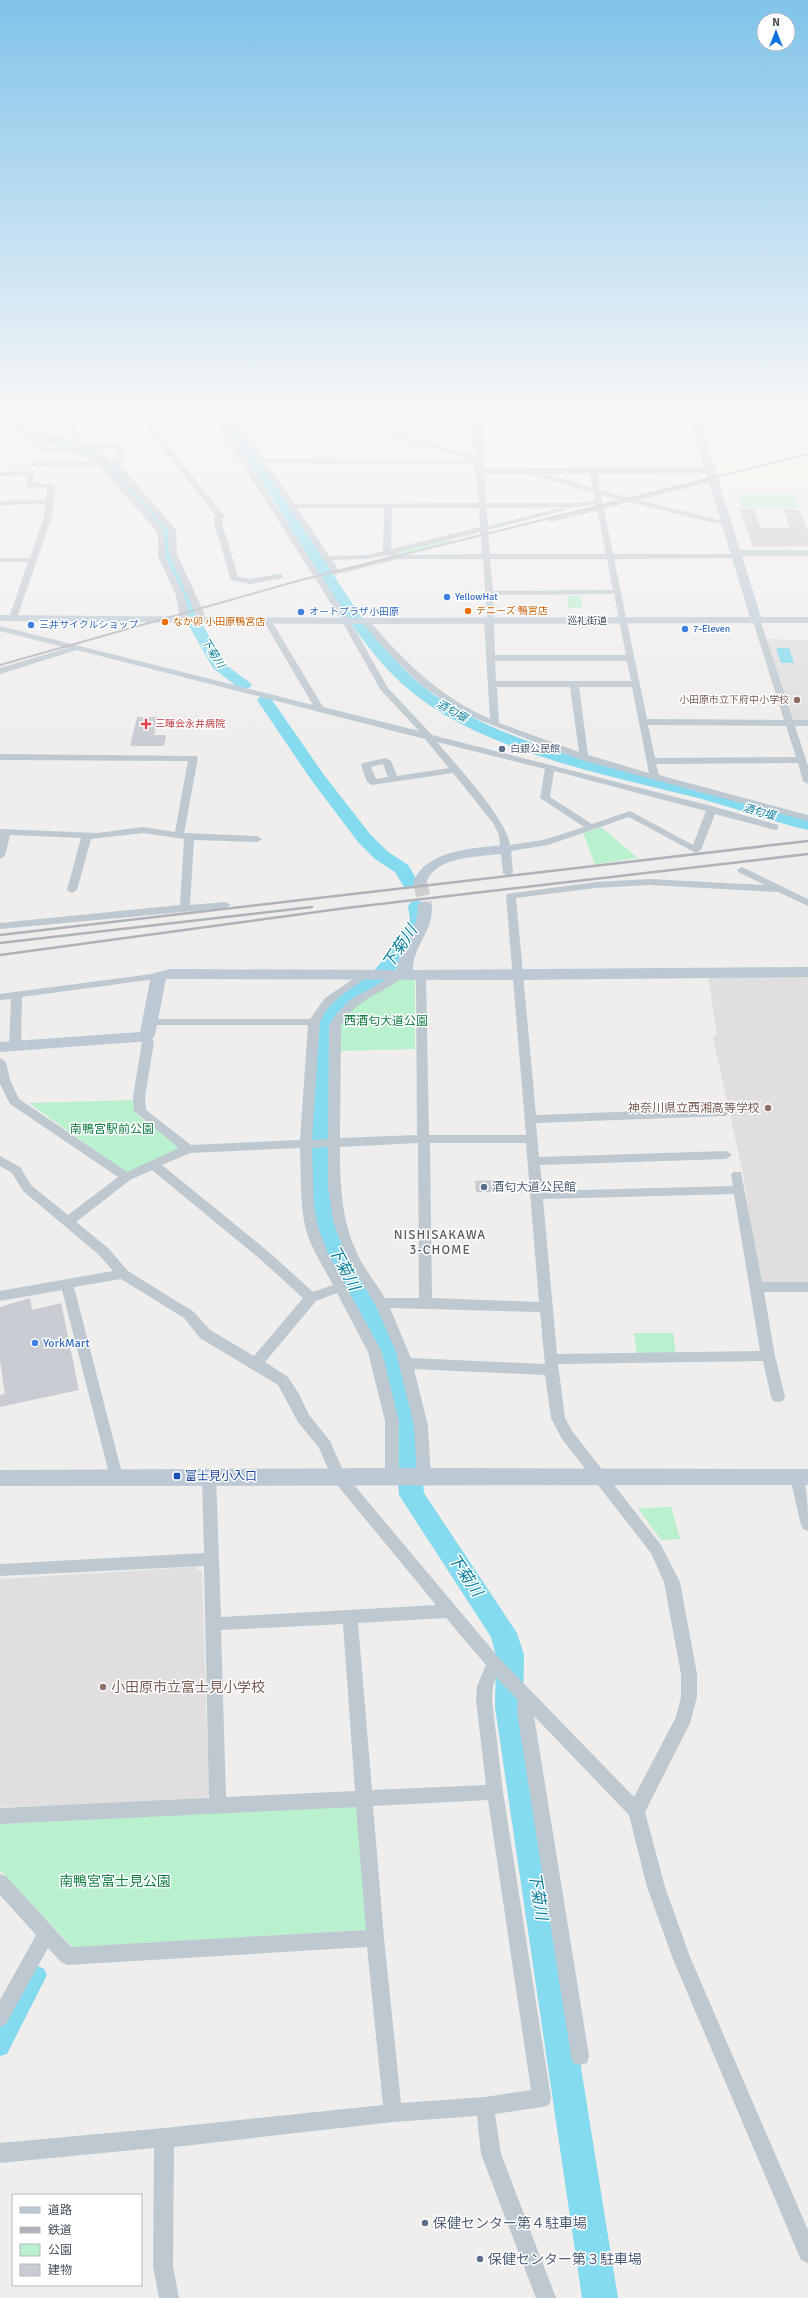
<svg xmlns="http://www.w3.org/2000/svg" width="808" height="2298" font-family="Signika,'Noto Sans JP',sans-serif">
  <rect width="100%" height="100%" fill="#f0eded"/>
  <g fill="#fcf5e4">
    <polygon points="483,418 687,418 702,466 490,468 487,467"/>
    <polygon points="701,418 808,418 808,484 723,484"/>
  </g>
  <g fill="#e1dedf">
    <polygon points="765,639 808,640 808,721 792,721"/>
    <polygon points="708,976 808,976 808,1285 759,1283 744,1179 713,1037 717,1034"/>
    <polygon points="195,1567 202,1572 209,1794 204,1801 0,1807 0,1579"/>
  </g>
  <g fill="#b9f0cd">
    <polygon points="738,495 793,495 798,508 742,508"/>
    <polygon points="447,539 453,542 397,556 389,552"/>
    <polygon points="567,596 580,596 583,608 569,608"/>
    <polygon points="601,827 638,858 595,864 583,833"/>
    <polygon points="404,977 415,978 415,1049 339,1051 340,1024 350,1009"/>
    <polygon points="135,1100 136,1114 181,1148 127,1173 29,1103"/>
    <polygon points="634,1333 673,1333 676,1354 637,1355"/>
    <polygon points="671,1507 680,1539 661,1540 638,1508"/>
    <polygon points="359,1806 367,1930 72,1947 0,1870 0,1824"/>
  </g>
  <polygon fill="#84daee" points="776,648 789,648 794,663 781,663"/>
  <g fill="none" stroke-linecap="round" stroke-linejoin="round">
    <polygon fill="#84daee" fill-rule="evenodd" points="38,1966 44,1969 47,1975 44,1981 7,2054 0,2056 0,2028 32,1969"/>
    <g fill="#84daee" fill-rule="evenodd">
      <polygon points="0,418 13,418 21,425 92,448 109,458 171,528 175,558 202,624 226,665 249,682 252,685 249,688 239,688 213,668 188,624 161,558 157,529 101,464 84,454 13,431"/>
      <path d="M 219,418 L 231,418 C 253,450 275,481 296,514 C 328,565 358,619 399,664 C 463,735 596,763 686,785 C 727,796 767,808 808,820 L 808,830 C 771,821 735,808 698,798 C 599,773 461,748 389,671 C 351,630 323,580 294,533 C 271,494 245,456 219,418 Z"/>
      <polygon points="265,695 270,697 324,775 370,834 387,851 408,865 419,883 416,887 404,887 395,872 375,859 358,842 312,781 257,700 260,697"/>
      <path d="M 417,901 L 423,902 C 427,907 429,914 428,920 C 424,937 398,969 385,981 C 369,997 347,1002 336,1022 L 329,1167 L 330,1196 L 335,1223 L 344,1251 L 387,1324 L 405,1369 L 419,1443 L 424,1493 L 517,1633 L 524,1655 L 523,1707 L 618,2298 L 582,2298 L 495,1707 L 496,1655 L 491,1637 L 399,1495 L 395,1443 L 381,1369 L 364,1325 L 322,1251 L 313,1223 L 308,1196 L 307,1167 L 316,1022 L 334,998 L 372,973 L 393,948 L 408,925 L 410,919 L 408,906 L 411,902 Z"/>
    </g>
  </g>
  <g fill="#c9ccd2">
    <polygon points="739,509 754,509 761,528 790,528 783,509 799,510 808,530 808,546 753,547"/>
    <polygon points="137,717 158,717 154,735 166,735 164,746 130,746"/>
    <polygon points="493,1180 493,1192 476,1192 475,1181"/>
    <polygon points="30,1298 32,1310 61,1303 79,1390 0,1407 0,1395 5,1394 0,1361 0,1307"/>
  </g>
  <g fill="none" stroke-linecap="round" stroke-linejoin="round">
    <polyline stroke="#ceced0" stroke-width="14" stroke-dasharray="14 7" stroke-linecap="butt" points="420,882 425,905"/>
    <g fill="#bdc8d0" fill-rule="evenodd">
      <path d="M 8,418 L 16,420 L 9,423 L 13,427 L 39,436 L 46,447 L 81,450 L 97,457 L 104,461 L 161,526 C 168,537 163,545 166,556 C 170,573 194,602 187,620 L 180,618 L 176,595 L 158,556 L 158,535 L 155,529 L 98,465 L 31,466 L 31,462 L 34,462 L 94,461 L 78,453 L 42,450 L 34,438 L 9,429 L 1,422 Z"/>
      <path d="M 41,418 L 96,419 L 97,420 L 94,422 L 77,423 L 77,442 L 92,447 L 108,443 L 118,445 L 123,453 L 120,465 L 176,530 L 177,554 L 204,613 L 204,620 L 197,618 L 169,554 L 168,530 L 113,467 L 90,450 L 29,431 L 28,430 L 31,428 L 70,440 L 71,423 L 61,423 ZM 108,447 L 114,448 L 116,453 L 114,461 L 98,450 Z"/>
      <polygon points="139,418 146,418 225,517 222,519 223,526 238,577 250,579 279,574 282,574 282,578 250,584 231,580 215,526 214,518 216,516"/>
      <path d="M 213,418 L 220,418 L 350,621 L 388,688 L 432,735 L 715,807 L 778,825 L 778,829 L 775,830 L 715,814 L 701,850 L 696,853 L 629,817 L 548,845 L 511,851 L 513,873 L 508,876 L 503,873 L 499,835 L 493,823 L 453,773 L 372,785 L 367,782 L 361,765 L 363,763 L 386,758 L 391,761 L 397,776 L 449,768 L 425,739 L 77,650 L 0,674 L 0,668 L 67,648 L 0,631 L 0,626 L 313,705 L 263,620 L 267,618 L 271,620 L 323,707 L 419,731 L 380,689 L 342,621 ZM 437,742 L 545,769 L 540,798 L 584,827 L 543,840 L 510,845 C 507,819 456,765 437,742 ZM 383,764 L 388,777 L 376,779 L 371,767 ZM 554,771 L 706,811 L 693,845 L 630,811 L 592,824 L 550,797 Z"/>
      <path d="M 230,418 L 237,418 L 264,459 L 475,460 L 372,431 L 337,418 L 347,418 L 376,429 L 478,457 L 480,458 L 477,460 L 484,462 L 480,464 L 267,463 L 294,504 L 479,503 L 476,471 L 480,469 L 484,471 L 486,503 L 581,503 L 595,500 L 594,493 L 526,473 L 526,469 L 529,469 L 593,488 L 589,471 L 596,469 L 600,490 L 631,498 L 716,477 L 716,481 L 639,500 L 731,523 L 731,527 L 630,502 L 604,509 L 613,554 L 737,554 L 741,556 L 737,558 L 614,559 L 647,719 L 784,720 L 753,621 L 760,619 L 793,720 L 808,720 L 808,726 L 795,726 L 808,766 L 808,784 L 803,781 L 798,763 L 656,764 L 659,775 L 808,815 L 808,821 L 581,760 L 472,717 L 453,707 L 420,684 L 390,655 L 361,621 L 368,619 C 403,661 440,697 490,719 L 484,621 L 487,619 L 483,559 L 398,559 L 334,575 ZM 601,495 L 622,500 L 603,505 ZM 596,504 L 596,506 L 547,520 L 551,522 L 597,511 L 606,554 L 490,554 L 488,530 L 565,510 L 561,508 L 488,526 L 486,508 L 581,507 ZM 297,508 L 384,508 L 383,551 L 368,555 L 329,556 ZM 392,508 L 479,508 L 480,527 L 391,549 ZM 481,532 L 482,554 L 398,555 L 395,553 ZM 387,555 L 391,556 L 339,570 L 332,560 L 368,559 ZM 490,559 L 607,559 L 613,590 L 493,591 ZM 614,594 L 626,655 L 495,655 L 493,595 ZM 495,661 L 627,661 L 631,681 L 496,681 ZM 497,687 L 570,687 L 579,752 L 499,723 ZM 579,687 L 632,687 L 649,773 L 588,755 ZM 648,725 L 786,726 L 796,757 L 655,758 Z"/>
      <polygon points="35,471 33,483 51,484 55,486 52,516 17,618 13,620 9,618 28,562 0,562 0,558 30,558 44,516 45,504 0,505 0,501 46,500 47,488 26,487 28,475 0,476 0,472"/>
      <polygon points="0,754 196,756 198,758 184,833 257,836 262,839 257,842 194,840 190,905 226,902 231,905 226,908 0,929 0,923 180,905 184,839 143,833 91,839 77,890 72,893 67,890 81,838 10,835 5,856 0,859 0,829 98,833 143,827 175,832 188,761 0,760"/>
      <path d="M 742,867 L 808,899 L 808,906 L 778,892 L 650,885 L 596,888 L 516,898 L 536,1115 L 725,1108 L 731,1112 L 725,1116 L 536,1123 L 539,1157 L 726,1151 L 732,1155 L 726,1159 L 540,1165 L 543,1191 L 733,1186 L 731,1175 L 733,1172 L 741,1172 L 762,1282 L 808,1282 L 808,1292 L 764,1292 L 775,1356 L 785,1397 L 783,1401 L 778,1402 L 773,1401 L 771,1397 L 763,1361 L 558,1364 L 565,1418 L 572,1431 L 661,1545 L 680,1582 L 697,1674 L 697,1697 L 690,1723 L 645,1812 L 665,1887 L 690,1957 L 808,2230 L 808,2263 L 801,2260 L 673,1959 L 647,1887 L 629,1815 L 534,1716 L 589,2056 L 587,2063 L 580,2065 L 573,2063 L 571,2056 L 517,1712 L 518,1700 L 496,1677 L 493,1686 L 492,1700 L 503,1792 L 551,2098 L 549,2105 L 542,2107 L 495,2114 L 501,2154 L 556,2298 L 536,2298 L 481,2154 L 477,2116 L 393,2122 L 174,2147 L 173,2266 L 179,2298 L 159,2298 L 153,2266 L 154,2148 L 0,2163 L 0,2143 L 164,2128 L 383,2105 L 367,1947 L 67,1965 L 61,1962 L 48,1948 L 6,2024 L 0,2027 L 0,2000 L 36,1935 L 0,1895 L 0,1874 L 6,1876 L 71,1947 L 366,1930 L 356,1807 L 0,1824 L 0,1808 L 209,1798 L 204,1566 L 0,1576 L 0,1564 L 204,1553 L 202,1477 L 204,1473 L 209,1471 L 214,1473 L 216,1477 L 221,1617 L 436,1605 L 333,1480 L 319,1448 L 298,1422 L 278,1385 L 200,1338 L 184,1318 L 121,1279 L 74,1287 L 123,1477 L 121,1481 L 116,1483 L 111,1481 L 62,1290 L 0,1301 L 0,1291 L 113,1271 L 98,1254 L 23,1191 L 12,1173 L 0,1166 L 0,1156 L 20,1167 L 31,1185 L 68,1215 L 118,1177 L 10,1104 L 0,1084 L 0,1058 L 6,1062 L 10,1080 L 19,1099 L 127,1172 L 179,1148 L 134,1111 L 133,1097 L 142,1042 L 139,1037 L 145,1033 L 149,1034 L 154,1042 L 145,1097 L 146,1110 L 191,1145 L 300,1140 L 308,1025 L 150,1025 L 144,1022 L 150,1019 L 310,1019 L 325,998 L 365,971 L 369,972 L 370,974 L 369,976 C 350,990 329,1000 320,1022 L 312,1140 L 328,1139 L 329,1026 L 336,1014 L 350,1000 L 399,972 L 403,973 L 404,975 L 403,977 C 382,994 353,1001 341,1026 L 340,1138 L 417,1135 L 416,975 L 421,972 L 426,975 L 429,1135 L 526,1135 L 506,896 L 507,894 L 596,882 L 650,879 L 765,885 L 738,872 L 737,870 ZM 418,1143 L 419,1298 L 385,1298 C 376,1283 364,1269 357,1253 C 341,1219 340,1183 340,1147 ZM 430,1143 L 526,1143 L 539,1302 L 432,1298 ZM 328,1147 L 328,1187 L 333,1221 L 345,1254 L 375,1304 L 396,1352 L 414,1426 L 417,1476 L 419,1480 L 424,1482 L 429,1480 L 431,1476 L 428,1426 L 414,1369 L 545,1375 L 551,1418 L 562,1439 L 651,1553 L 664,1582 L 681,1674 L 681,1697 L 676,1717 L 634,1797 L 500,1659 L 344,1473 L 330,1441 L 309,1415 L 299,1394 L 288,1377 L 265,1362 L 316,1301 L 337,1293 L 368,1352 L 385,1421 L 385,1476 L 387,1480 L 392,1482 L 397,1480 L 399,1476 L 399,1421 L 382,1352 L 328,1253 L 318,1227 L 314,1205 L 312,1148 ZM 300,1148 C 301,1174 300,1201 305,1226 C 310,1247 323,1266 333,1285 L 313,1292 L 270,1253 L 162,1165 L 190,1153 ZM 152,1170 L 260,1259 L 303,1298 L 254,1356 L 210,1330 L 194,1312 L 128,1271 L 108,1248 L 76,1222 L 130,1180 ZM 734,1194 L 760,1351 L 557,1354 L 543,1199 ZM 390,1308 L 540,1312 L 545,1364 L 411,1358 ZM 446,1618 L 486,1665 L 477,1686 L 476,1700 L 486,1785 L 372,1790 L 358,1623 ZM 343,1624 L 355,1791 L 226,1797 L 221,1630 ZM 488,1800 L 531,2090 L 485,2097 L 401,2103 L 384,1938 L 373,1806 Z"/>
      <polygon points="159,973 164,976 163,978 22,997 21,1046 15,1050 9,1046 11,999 0,1000 0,994"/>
      <path d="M 797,1471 L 802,1473 C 808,1490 808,1512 808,1531 L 803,1529 L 801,1525 L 790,1477 L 792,1473 Z"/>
    </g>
    <g fill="#bcc9d5" fill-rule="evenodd">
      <polygon points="472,418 482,418 485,468 704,467 689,418 699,418 740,550 808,550 808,556 742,556 761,617 808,617 808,623 346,624 0,621 0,615 346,618 750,617 706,473 480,474 475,471"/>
      <path d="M 506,845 L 511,846 L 513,849 L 511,852 C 487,858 449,853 431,874 C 428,877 427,882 425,885 L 420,886 L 413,882 C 427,849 474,848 506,845 Z"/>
      <path d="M 425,901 L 432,905 C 433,934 413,945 413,970 L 808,967 L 808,977 L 517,980 L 170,979 L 166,979 L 155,1035 L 151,1041 L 0,1052 L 0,1042 L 140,1032 L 151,976 L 154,973 L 170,969 L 397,970 C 398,945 418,934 418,905 Z"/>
      <polygon points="392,1468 808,1469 808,1485 0,1486 0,1470"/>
    </g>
    <polyline stroke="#afb2b8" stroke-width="2" points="0,665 301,580 808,454"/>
    <g stroke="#afb2b8" stroke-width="2.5">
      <polyline points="0,935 808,841"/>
      <polyline points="0,943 312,907"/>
      <polyline points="0,955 346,908 808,854"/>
    </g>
  </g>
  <linearGradient id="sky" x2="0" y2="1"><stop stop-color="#80c3ea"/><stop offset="0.56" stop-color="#f8f7f7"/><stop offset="1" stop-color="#f8f7f7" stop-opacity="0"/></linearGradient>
  <rect width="808" height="740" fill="url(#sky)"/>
  <g fill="#3f7fe0" stroke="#fff" stroke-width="1.5">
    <circle cx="447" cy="597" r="4"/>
    <circle cx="301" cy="612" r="4"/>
    <circle cx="31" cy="625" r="4"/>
    <circle cx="685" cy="629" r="4"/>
    <circle cx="35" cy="1343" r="4"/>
  </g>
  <g fill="#e8710a" stroke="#fff" stroke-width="1.5">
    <circle cx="468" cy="611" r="4"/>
    <circle cx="165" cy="622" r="4"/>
  </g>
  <g fill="#8d6e63" stroke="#fff" stroke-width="1.5">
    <circle cx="797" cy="700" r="4"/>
    <circle cx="768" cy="1108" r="4"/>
    <circle cx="103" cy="1687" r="4"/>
  </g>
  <path fill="#e0444e" stroke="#fff" stroke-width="1.5" d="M144 718h4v4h4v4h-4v4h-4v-4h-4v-4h4z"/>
  <g fill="#5c6f8a" stroke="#fff" stroke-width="1.5">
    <circle cx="502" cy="749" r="4"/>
    <circle cx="484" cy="1187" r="4"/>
    <circle cx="425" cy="2223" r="4"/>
    <circle cx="480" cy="2259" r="4"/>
  </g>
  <rect fill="#1a4fb4" stroke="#fff" stroke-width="1.5" x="173" y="1472" width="8" height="8" rx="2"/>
  <g text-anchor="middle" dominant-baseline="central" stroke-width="3" stroke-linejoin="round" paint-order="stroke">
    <g font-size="10" fill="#366cbe" stroke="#fff" text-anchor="start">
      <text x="455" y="597">YellowHat</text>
      <text x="309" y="612">オートプラザ小田原</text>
      <text x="39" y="625">三井サイクルショップ</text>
      <text x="693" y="629">7-Eleven</text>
    </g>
    <g font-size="10" fill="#c56008" stroke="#fff" text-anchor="start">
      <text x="476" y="611">デニーズ 鴨宮店</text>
      <text x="173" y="622">なか卯 小田原鴨宮店</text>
    </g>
    <g font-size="10" fill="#45515b" stroke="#fff">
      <text x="587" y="621">巡礼街道</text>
    </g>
    <g font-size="10" fill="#785e54" stroke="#fff" text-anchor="end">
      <text x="789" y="700">小田原市立下府中小学校</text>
    </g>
    <g font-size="10" fill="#be3a42" stroke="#fff" text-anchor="start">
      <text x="155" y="724">三暉会永井病院</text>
    </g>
    <g font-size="10" fill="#4e5e75" stroke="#fff" text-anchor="start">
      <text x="510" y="749">白銀公民館</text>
    </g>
    <g font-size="11" font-style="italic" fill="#097f9b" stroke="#fff">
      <text transform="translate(213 653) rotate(58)">下菊川</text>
      <text transform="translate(452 711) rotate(29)">酒匂堰</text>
      <text transform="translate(759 812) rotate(15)">酒匂堰</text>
    </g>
    <g font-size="12" fill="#147d47" stroke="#fff">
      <text x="386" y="1021">西酒匂大道公園</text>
      <text x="112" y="1129">南鴨宮駅前公園</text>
    </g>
    <g font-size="12" fill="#785e54" stroke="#fff" text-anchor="end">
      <text x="760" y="1108">神奈川県立西湘高等学校</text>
    </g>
    <g font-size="12" fill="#4e5e75" stroke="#fff" text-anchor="start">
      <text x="492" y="1187">酒匂大道公民館</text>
    </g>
    <g font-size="12" fill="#366cbe" stroke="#fff" text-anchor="start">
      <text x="43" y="1343">YorkMart</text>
    </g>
    <g font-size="12" fill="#164399" stroke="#fff" text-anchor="start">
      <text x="185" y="1476">富士見小入口</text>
    </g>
    <g font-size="13" letter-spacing="1" fill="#595d62" stroke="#fff">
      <text x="440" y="1235">NISHISAKAWA<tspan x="440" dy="15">3-CHOME</tspan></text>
    </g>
    <g font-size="14" fill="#785e54" stroke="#fff" text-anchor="start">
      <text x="111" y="1687">小田原市立富士見小学校</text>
    </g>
    <g font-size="14" fill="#147d47" stroke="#fff">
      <text x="115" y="1881">南鴨宮富士見公園</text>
    </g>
    <g font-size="14" fill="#4e5e75" stroke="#fff" text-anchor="start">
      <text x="433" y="2223">保健センター第４駐車場</text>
      <text x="488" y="2259">保健センター第３駐車場</text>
    </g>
    <g font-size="16" font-style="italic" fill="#097f9b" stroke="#fff">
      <text transform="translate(400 947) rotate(-56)">下菊川</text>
      <text transform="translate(344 1268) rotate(62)">下菊川</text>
      <text transform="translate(465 1575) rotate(56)">下菊川</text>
      <text transform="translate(538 1896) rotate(81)">下菊川</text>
    </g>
  </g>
  <rect x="12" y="2194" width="130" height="92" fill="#ffffff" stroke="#b5b9bd"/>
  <rect x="20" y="2207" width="20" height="6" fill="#bcc9d5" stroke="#b5b9bd"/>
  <text x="48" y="2214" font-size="12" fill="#45515b">道路</text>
  <rect x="20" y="2227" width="20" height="6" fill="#afb2b8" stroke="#b5b9bd"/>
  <text x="48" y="2234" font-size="12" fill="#45515b">鉄道</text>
  <rect x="20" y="2244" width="20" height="12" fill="#b9f0cd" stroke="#b5b9bd"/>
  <text x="48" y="2254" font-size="12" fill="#45515b">公園</text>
  <rect x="20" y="2264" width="20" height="12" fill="#c9ccd2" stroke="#b5b9bd"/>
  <text x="48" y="2274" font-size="12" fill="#45515b">建物</text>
  <g transform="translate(776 32)"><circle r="19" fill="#ffffff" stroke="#b5b9bd"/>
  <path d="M0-3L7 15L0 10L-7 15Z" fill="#1372e3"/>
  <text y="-6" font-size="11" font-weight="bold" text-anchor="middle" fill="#45515b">N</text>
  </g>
</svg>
